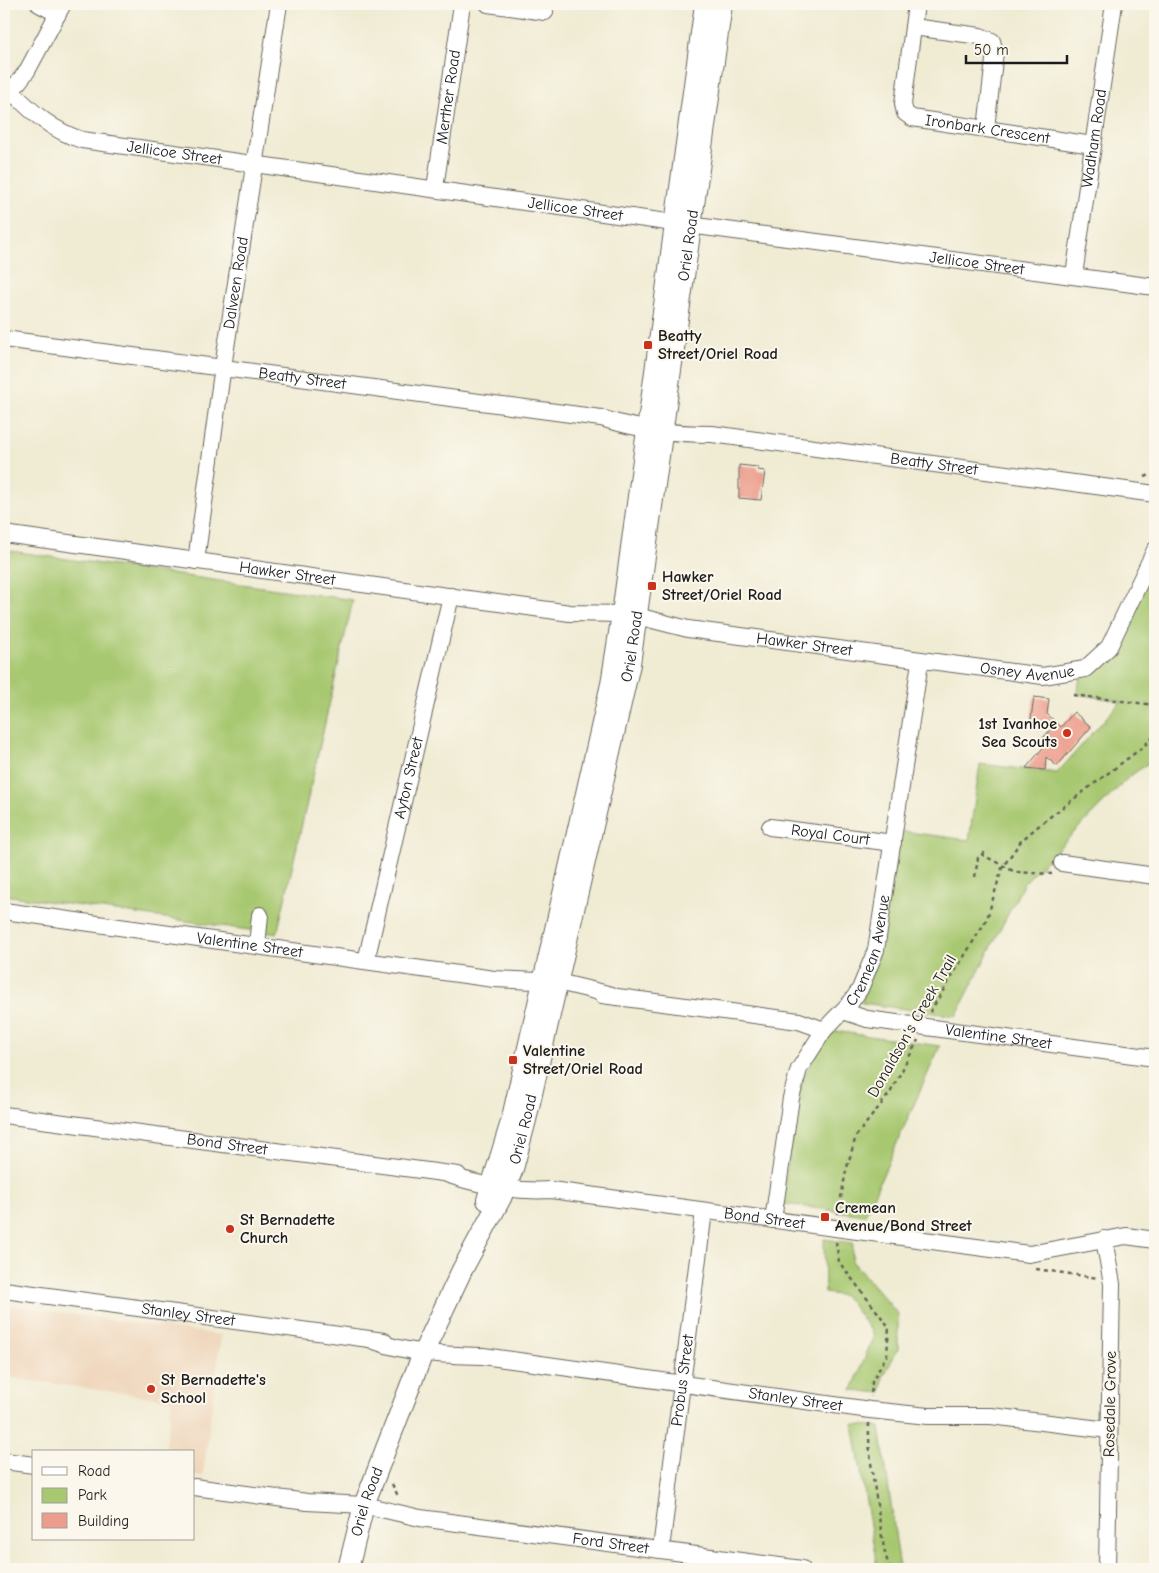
<svg xmlns="http://www.w3.org/2000/svg" width="1159" height="1573" font-family="'Comic Neue',sans-serif">
  <rect width="100%" height="100%" fill="#fbf7ec"/>
  <filter id="ink" filterUnits="userSpaceOnUse"><feTurbulence type="fractalNoise" baseFrequency=".02" numOctaves="2"/><feDisplacementMap in="SourceGraphic" scale="10" xChannelSelector="R" yChannelSelector="G"/><feConvolveMatrix kernelMatrix="1 2 1 2 8 2 1 2 1" color-interpolation-filters="sRGB"/></filter>
  <filter id="wash" filterUnits="userSpaceOnUse"><feTurbulence type="fractalNoise" baseFrequency=".0096" numOctaves="4" result="noise"/><feDisplacementMap in="SourceGraphic" scale="20" xChannelSelector="R" yChannelSelector="G"/><feGaussianBlur stdDeviation="1.12" result="paint"/><feColorMatrix in="noise" values="0 0 0 0 0 0 0 0 0 0 0 0 0 0 0 0 0 1.4 0 .05"/><feComposite in="paint" operator="in"/></filter>
  <g filter="url(#wash)">
    <rect width="100%" height="100%" fill="#f0ebd3"/>
    <polygon fill="#efd6bb" points="4,1305 221,1335 203,1476 194,1475 194,1452 165,1452 172,1400 4,1377"/>
    <g fill="#a7c870" stroke="#627246">
      <polygon points="4,550 353,600 277,934 4,895"/>
      <polygon points="1155,562 1155,758 1129,777 1024,883 956,1016 862,1003 900,831 969,840 980,764 1057,773 1121,701 1077,694 1080,678 1100,666 1115,647"/>
      <polygon points="834,1031 940,1046 865,1215 785,1204 783,1194 801,1081 824,1042"/>
      <polygon points="824,1239 853,1243 852,1261 898,1314 898,1349 883,1377 881,1393 852,1390 874,1335 845,1296 825,1293"/>
      <polygon points="853,1424 880,1427 900,1569 877,1567"/>
    </g>
    <g id="blocks">
      <g fill="#ed9d8c">
        <polygon points="739,465 758,467 758,470 765,471 761,500 739,498"/>
        <polygon points="1034,697 1049,699 1047,714 1061,727 1074,712 1091,727 1057,766 1046,757 1045,770 1026,768 1047,743 1042,739 1052,728 1030,725"/>
      </g>
    </g>
  </g>
  <g filter="url(#ink)">
    <use href="#blocks" fill-opacity="0" stroke="#66645c" stroke-width="1"/>
    <g fill="none" stroke-linecap="round" stroke-linejoin="round">
      <defs>
        <g id="minor">
          <polyline points="39,4 58,14"/>
          <polyline points="488,4 545,12"/>
          <path id="s1" d="M 916,4 L 903,104 L 905,113 L 912,118 L 1093,145"/>
          <polyline points="913,27 980,36 992,41 995,52 986,128"/>
          <path id="s2" d="M 12,92 C 33,113 53,131 82,140 L 674,223 L 1155,287"/>
          <polyline points="5,99 27,71 63,4"/>
          <path id="s3" d="M 435,188 L 462,4"/>
          <path id="s4" d="M 1074,275 L 1114,4"/>
          <path id="s5" d="M 4,339 L 601,418 C 638,430 673,434 712,434 L 1155,494"/>
          <path id="s6" d="M 4,534 L 570,613 L 622,614"/>
          <path id="s7" d="M 196,561 L 221,380 L 279,4"/>
          <path id="s8" d="M 637,616 L 688,629 L 1043,676 L 1085,669 L 1109,647 L 1155,550"/>
          <path id="s9" d="M 770,827 L 893,843"/>
          <polyline points="1062,863 1155,876"/>
          <path id="s10" d="M 4,911 L 494,979 L 558,982 L 612,995"/>
          <polyline points="257,946 260,915"/>
          <path id="s11" d="M 366,961 L 451,596"/>
          <polyline points="602,995 799,1021 824,1030"/>
          <path id="s12" d="M 843,1011 L 867,1019 L 1155,1058"/>
          <path id="s13" d="M 4,1115 L 458,1175"/>
          <path id="s14" d="M 449,1175 C 482,1186 516,1192 551,1190 L 1029,1254 L 1126,1236 L 1155,1240"/>
          <path id="s15" d="M 773,1220 L 791,1098 L 799,1069 L 824,1030 L 851,1002 L 860,989 L 876,950 L 920,662"/>
          <polyline points="1104,1239 1112,1284 1107,1569"/>
          <path id="s16" d="M 4,1290 L 384,1341"/>
          <path id="s17" d="M 374,1341 C 411,1354 443,1355 483,1356 L 870,1410 L 928,1416 L 991,1416 L 1109,1430"/>
          <polyline points="4,1461 34,1465"/>
          <path id="s18" d="M 194,1487 L 307,1502 L 364,1505 L 420,1518 L 802,1569"/>
          <path id="s19" d="M 661,1549 L 704,1211"/>
        </g>
        <g id="major">
          <polyline points="487,1200 511,1122 611,684 622,614 705,4"/>
          <path id="s20" d="M 348,1569 L 364,1505 L 423,1353 L 462,1270 L 501,1198 L 513,1169 L 526,1120 L 630,664 L 722,4"/>
        </g>
      </defs>
      <use href="#minor" stroke="#66645c" stroke-width="18"/>
      <use href="#major" stroke="#66645c" stroke-width="22"/>
      <g stroke="#66645c" stroke-width="2.5" stroke-dasharray="4 4" stroke-linecap="butt">
        <polyline points="1145,477 1155,473"/>
        <polyline points="1073,695 1155,705"/>
        <polyline points="981,854 1015,872 1052,874"/>
        <polyline points="975,877 978,858 988,850"/>
        <polyline points="930,1012 987,919 1002,868 1021,841 1043,822 1139,750 1155,736"/>
        <polyline points="838,1214 846,1171 856,1136 890,1093 918,1040"/>
        <polyline points="836,1242 839,1262 889,1327 887,1355 872,1382 871,1397"/>
        <polyline points="1036,1269 1098,1278"/>
        <path d="M 869,1423 C 868,1450 873,1477 877,1504 C 881,1526 882,1548 890,1569"/>
        <polyline points="392,1484 399,1498"/>
      </g>
      <use href="#minor" stroke="#fff" stroke-width="16"/>
      <use href="#major" stroke="#fff" stroke-width="20"/>
    </g>
  </g>
  <g fill="#c8321e" stroke="#fbf7ec" stroke-width="2">
    <rect x="643" y="340" width="10" height="10" rx="2.5"/>
    <rect x="647" y="581" width="10" height="10" rx="2.5"/>
    <circle cx="1067" cy="733" r="5"/>
    <rect x="508" y="1055" width="10" height="10" rx="2.5"/>
    <rect x="820" y="1212" width="10" height="10" rx="2.5"/>
    <circle cx="230" cy="1229" r="5"/>
    <circle cx="151" cy="1389" r="5"/>
  </g>
  <g text-anchor="middle" dominant-baseline="central" stroke-width="4" stroke-linejoin="round" paint-order="stroke">
    <g font-size="16" fill="#1c1c1c" stroke="#fbf7ec">
      <text stroke="none"><textPath href="#s3" startOffset="92">Merther Road</textPath></text>
      <text stroke="none"><textPath href="#s1" startOffset="195">Ironbark Crescent</textPath></text>
      <text stroke="none"><textPath href="#s4" startOffset="138">Wadham Road</textPath></text>
      <text stroke="none"><textPath href="#s2" startOffset="179">Jellicoe Street</textPath></text>
      <text stroke="none"><textPath href="#s2" startOffset="584">Jellicoe Street</textPath></text>
      <text stroke="none"><textPath href="#s20" startOffset="1375">Oriel Road</textPath></text>
      <text stroke="none"><textPath href="#s2" startOffset="989">Jellicoe Street</textPath></text>
      <text stroke="none"><textPath href="#s7" startOffset="281">Dalveen Road</textPath></text>
      <text stroke="none"><textPath href="#s5" startOffset="301">Beatty Street</textPath></text>
      <text stroke="none"><textPath href="#s5" startOffset="939">Beatty Street</textPath></text>
      <text stroke="none"><textPath href="#s6" startOffset="286">Hawker Street</textPath></text>
      <text stroke="none"><textPath href="#s8" startOffset="170">Hawker Street</textPath></text>
      <text stroke="none"><textPath href="#s20" startOffset="970">Oriel Road</textPath></text>
      <text stroke="none"><textPath href="#s8" startOffset="395">Osney Avenue</textPath></text>
      <text stroke="none"><textPath href="#s11" startOffset="188">Ayton Street</textPath></text>
      <text stroke="none"><textPath href="#s9" startOffset="61">Royal Court</textPath></text>
      <text stroke="none"><textPath href="#s10" startOffset="248">Valentine Street</textPath></text>
      <text stroke="none"><textPath href="#s15" startOffset="294">Cremean Avenue</textPath></text>
      <text transform="translate(912 1026) rotate(-60)">Donaldson's Creek Trail</text>
      <text stroke="none"><textPath href="#s12" startOffset="158">Valentine Street</textPath></text>
      <text stroke="none"><textPath href="#s20" startOffset="475">Oriel Road</textPath></text>
      <text stroke="none"><textPath href="#s13" startOffset="225">Bond Street</textPath></text>
      <text stroke="none"><textPath href="#s14" startOffset="319">Bond Street</textPath></text>
      <text stroke="none"><textPath href="#s16" startOffset="186">Stanley Street</textPath></text>
      <text stroke="none"><textPath href="#s19" startOffset="170">Probus Street</textPath></text>
      <text stroke="none"><textPath href="#s17" startOffset="426">Stanley Street</textPath></text>
      <text transform="translate(1110 1404) rotate(-89)">Rosedale Grove</text>
      <text stroke="none"><textPath href="#s20" startOffset="70">Oriel Road</textPath></text>
      <text stroke="none"><textPath href="#s18" startOffset="421">Ford Street</textPath></text>
    </g>
    <g font-size="16" font-weight="bold" fill="#1c1c1c" stroke="#fbf7ec" text-anchor="start">
      <text x="658" y="336">Beatty<tspan x="658" dy="18">Street/Oriel Road</tspan></text>
      <text x="662" y="577">Hawker<tspan x="662" dy="18">Street/Oriel Road</tspan></text>
      <text x="1057" y="724" text-anchor="end">1st Ivanhoe<tspan x="1057" dy="18">Sea Scouts</tspan></text>
      <text x="523" y="1051">Valentine<tspan x="523" dy="18">Street/Oriel Road</tspan></text>
      <text x="835" y="1208">Cremean<tspan x="835" dy="18">Avenue/Bond Street</tspan></text>
      <text x="240" y="1220">St Bernadette<tspan x="240" dy="18">Church</tspan></text>
      <text x="161" y="1380">St Bernadette's<tspan x="161" dy="18">School</tspan></text>
    </g>
  </g>
  <rect width="1159" height="1573" fill="none" stroke="#fbf7ec" stroke-width="20"/>
  <rect x="32" y="1450" width="162" height="90" fill="#fbf7ec" stroke="#a29f99"/>
  <rect x="42" y="1467" width="25" height="8" fill="#ffffff" stroke="#a29f99"/>
  <text x="78" y="1476" font-size="15" fill="#1c1c1c">Road</text>
  <rect x="42" y="1488" width="25" height="15" fill="#a7c870" stroke="#a29f99"/>
  <text x="78" y="1500" font-size="15" fill="#1c1c1c">Park</text>
  <rect x="42" y="1513" width="25" height="15" fill="#ed9d8c" stroke="#a29f99"/>
  <text x="78" y="1526" font-size="15" fill="#1c1c1c">Building</text>
  <path d="M966 55v8h101v-8" fill="none" stroke="#1c1c1c" stroke-width="2.5"/>
  <text x="974" y="55" font-size="15" fill="#1c1c1c" stroke="#fbf7ec" stroke-width="4" paint-order="stroke">50 m</text>
</svg>
